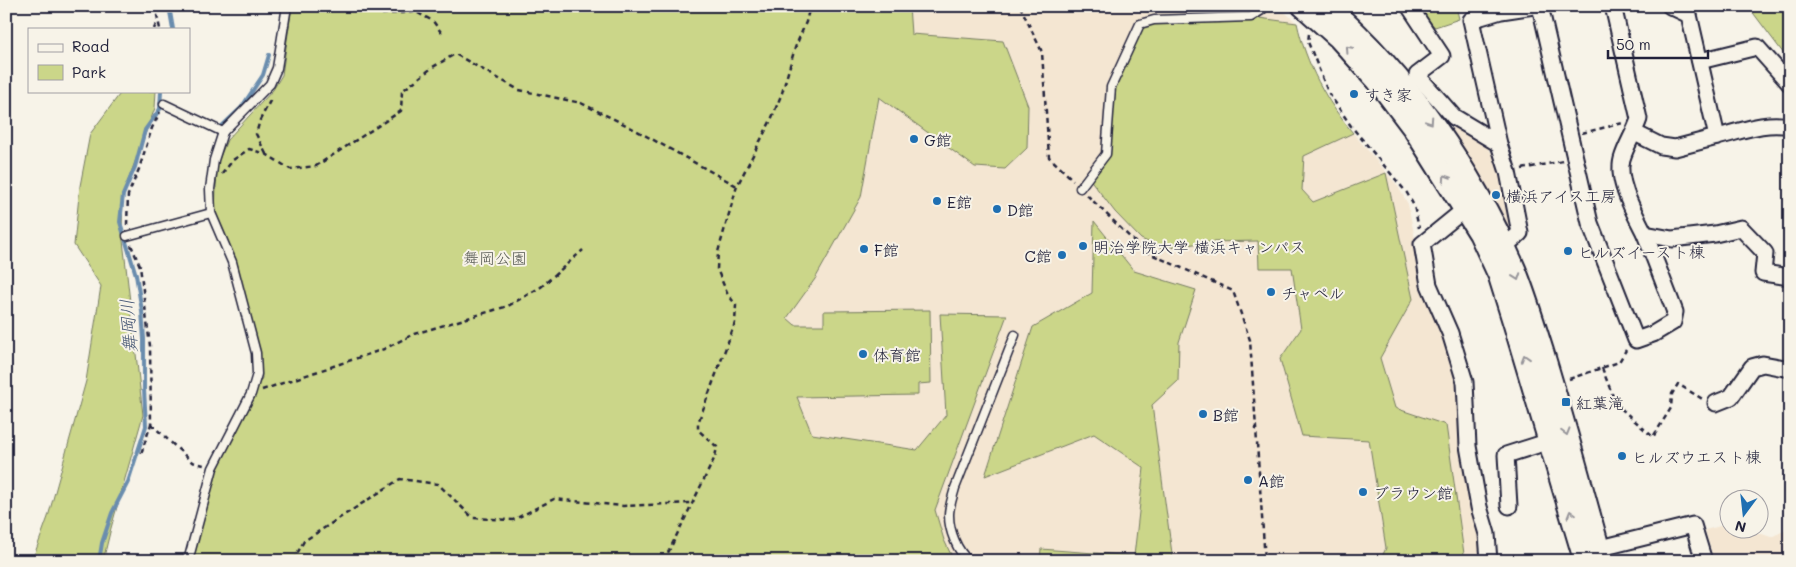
<svg xmlns="http://www.w3.org/2000/svg" width="1796" height="567" font-family="Mali,'Klee One',sans-serif">
  <rect width="100%" height="100%" fill="#f7f3e8"/>
  <filter id="ink" filterUnits="userSpaceOnUse"><feTurbulence type="fractalNoise" baseFrequency=".02" numOctaves="2"/><feDisplacementMap in="SourceGraphic" scale="10" xChannelSelector="R" yChannelSelector="G"/><feConvolveMatrix kernelMatrix="1 2 1 2 8 2 1 2 1" color-interpolation-filters="sRGB"/></filter>
  <g filter="url(#ink)">
    <g fill="#f4e6d2">
      <polygon points="823,6 1278,6 1297,23 1299,33 1316,79 1337,114 1397,185 1408,204 1425,288 1441,328 1459,381 1487,561 710,561"/>
      <polygon points="1453,127 1487,147 1498,161 1513,228 1508,232 1450,129"/>
      <polygon points="1728,524 1728,530 1750,530 1771,537 1790,528 1790,561 1714,561 1705,530"/>
    </g>
    <g fill="#cbd689" stroke="#767c62">
      <polygon points="292,6 909,6 911,34 1003,41 1028,106 1027,148 1005,169 975,167 879,97 861,197 815,279 787,318 795,325 824,325 824,311 930,310 931,383 918,384 918,395 797,397 812,434 917,450 946,415 940,314 1007,315 935,510 944,540 954,561 189,561 213,468 262,378 259,348 235,258 215,213 217,164 227,140 273,90 282,75"/>
      <polygon points="1415,6 1456,6 1459,19 1435,27"/>
      <polygon points="1748,6 1790,6 1790,62"/>
      <path d="M 1251,17 L 1297,23 C 1306,64 1326,101 1353,133 L 1304,156 L 1302,190 L 1313,202 L 1386,173 L 1413,299 L 1380,358 L 1395,408 L 1446,425 L 1465,561 L 1380,561 L 1386,548 L 1369,440 L 1302,436 L 1280,359 L 1301,329 L 1292,268 L 1259,268 L 1258,241 L 1210,242 L 1162,248 L 1141,239 L 1115,212 L 1089,178 L 1106,154 L 1111,87 L 1140,24 Z"/>
      <polygon points="122,91 156,91 155,108 123,194 122,232 143,415 111,528 103,561 32,561 48,517 86,381 101,286 74,245 80,186 90,134"/>
      <polygon points="1094,221 1134,271 1196,290 1179,342 1178,381 1152,405 1173,561 1040,561 1041,549 1134,556 1144,468 1094,434 985,476 1033,327 1092,293"/>
    </g>
    <g fill="none" stroke-linecap="round" stroke-linejoin="round">
      <g stroke="#6b8dae" stroke-width="4">
        <polyline points="169,6 173,29"/>
        <polyline points="222,126 241,108 263,75 269,55"/>
        <polyline points="99,561 102,543 112,513 128,482 146,426 144,389 144,339 142,311 136,275 120,222 123,195 135,167 145,130 160,109 161,91"/>
      </g>
      <defs>
        <g id="lane">
          <polyline points="164,104 223,132"/>
          <polyline points="1080,188 1106,154 1111,87 1140,24 1154,20 1251,17 1262,10 1262,6"/>
          <polyline points="127,236 211,213"/>
          <polyline points="188,561 213,468 251,394 257,374 256,353 232,262 211,213 210,189 214,160 223,132 270,84 277,68 287,6"/>
          <path d="M 969,561 C 957,551 949,531 949,515 C 949,506 953,496 955,488 L 1015,335"/>
        </g>
        <g id="street">
          <polyline points="1409,6 1442,56 1417,75 1454,117 1499,144"/>
          <polyline points="1540,6 1590,223 1636,340 1653,334 1673,322 1675,312 1645,234 1672,239 1715,234 1741,228 1765,253 1763,273 1790,277"/>
          <path d="M 1613,6 L 1639,119 C 1634,134 1626,145 1622,159 C 1616,181 1635,214 1645,234"/>
          <path d="M 1670,6 L 1689,15 L 1717,137 C 1742,131 1764,121 1790,126"/>
          <polyline points="1700,61 1757,47 1790,84"/>
          <polyline points="1635,133 1661,146 1675,148 1717,137"/>
          <polyline points="1465,209 1422,244 1429,285 1450,333 1465,382 1468,446 1479,507 1487,534 1489,561"/>
          <polyline points="1496,251 1504,247 1520,233 1508,172 1499,144 1471,20 1501,11 1534,6"/>
          <polyline points="1716,403 1731,397 1752,367 1763,364 1790,369"/>
          <polyline points="1509,506 1506,455 1550,441"/>
          <polyline points="1589,551 1693,525 1704,561"/>
        </g>
        <g id="secondary">
          <polyline points="1303,6 1339,38 1377,80 1414,129 1480,234 1499,275 1514,323 1585,561"/>
          <path d="M 1327,6 C 1408,77 1473,171 1515,270 C 1526,297 1534,325 1543,353 C 1564,422 1583,491 1602,561"/>
        </g>
      </defs>
      <use href="#lane" stroke="#22223b" stroke-width="11"/>
      <use href="#street" stroke="#22223b" stroke-width="19"/>
      <use href="#secondary" stroke="#22223b" stroke-width="25"/>
      <g stroke="#22223b" stroke-width="2.5" stroke-dasharray="5 4" stroke-linecap="butt">
        <polyline points="155,6 160,29"/>
        <polyline points="366,6 382,14 416,12 433,21 443,35"/>
        <polyline points="1020,6 1042,52 1049,157 1073,180"/>
        <polyline points="154,29 157,22"/>
        <polyline points="1309,34 1308,42 1328,92 1351,126 1407,193 1414,206 1419,228"/>
        <polyline points="1582,133 1623,123"/>
        <polyline points="266,154 256,134 260,120 271,99"/>
        <polyline points="1522,169 1563,161"/>
        <polyline points="222,174 233,160 249,149 266,154 290,169 316,166 401,111 402,91 433,67 455,54 519,90 581,103 630,127 737,186"/>
        <polyline points="1087,195 1144,251 1233,291 1250,340 1265,561"/>
        <polyline points="127,225 128,195 139,169 152,128 160,112"/>
        <polyline points="131,245 140,266 150,346 151,424 141,454"/>
        <polyline points="1602,368 1616,404 1653,437 1671,408 1672,394 1678,384 1704,400"/>
        <polyline points="1569,379 1619,362 1626,350"/>
        <polyline points="262,390 384,349 414,334 508,306 541,287 583,250"/>
        <polyline points="151,424 192,462 204,465"/>
        <polyline points="293,561 304,541 400,479 438,484 473,518 513,520 554,499 623,506 692,503"/>
        <polyline points="664,561 715,457 717,447 698,430 698,423 735,323 736,305 727,293 717,269 718,252 737,186 771,120 782,93 795,48 806,22 810,6"/>
      </g>
      <use href="#lane" stroke="#f7f3e8" stroke-width="8"/>
      <use href="#street" stroke="#f7f3e8" stroke-width="15"/>
      <use href="#secondary" stroke="#f7f3e8" stroke-width="21"/>
    </g>
    <defs><path id="oneway-chevron" d="M-2-3.5L2.5 0L-2 3.5" fill="none" stroke-width="1.6" stroke-linecap="round" stroke-linejoin="round" transform="scale(1.25)"/></defs>
    <g stroke="#97959a">
      <use href="#oneway-chevron" transform="translate(1349 49) rotate(-132)"/>
      <use href="#oneway-chevron" transform="translate(1430 121) rotate(56)"/>
      <use href="#oneway-chevron" transform="translate(1446 178) rotate(-123)"/>
      <use href="#oneway-chevron" transform="translate(1517 277) rotate(70)"/>
      <use href="#oneway-chevron" transform="translate(1525 358) rotate(-107)"/>
      <use href="#oneway-chevron" transform="translate(1566 432) rotate(74)"/>
      <use href="#oneway-chevron" transform="translate(1571 514) rotate(-106)"/>
    </g>
  </g>
  <g fill="#1f6fb2" stroke="#f7f3e8" stroke-width="2">
    <circle cx="1354" cy="94" r="5"/>
    <circle cx="914" cy="139" r="5"/>
    <circle cx="1496" cy="195" r="5"/>
    <circle cx="937" cy="201" r="5"/>
    <circle cx="997" cy="209" r="5"/>
    <circle cx="1083" cy="246" r="5"/>
    <circle cx="864" cy="249" r="5"/>
    <circle cx="1568" cy="251" r="5"/>
    <circle cx="1062" cy="255" r="5"/>
    <circle cx="1271" cy="292" r="5"/>
    <circle cx="863" cy="354" r="5"/>
    <rect x="1561" y="397" width="10" height="10" rx="2.5"/>
    <circle cx="1203" cy="414" r="5"/>
    <circle cx="1622" cy="456" r="5"/>
    <circle cx="1248" cy="480" r="5"/>
    <circle cx="1363" cy="492" r="5"/>
  </g>
  <g text-anchor="middle" dominant-baseline="central" stroke-width="4" stroke-linejoin="round" paint-order="stroke">
    <g font-size="16" fill="#22223b" stroke="#f7f3e8" text-anchor="start">
      <text x="1364" y="94">すき家</text>
      <text x="924" y="139">G館</text>
      <text x="1506" y="195">横浜アイス工房</text>
      <text x="947" y="201">E館</text>
      <text x="1007" y="209">D館</text>
      <text x="1093" y="246">明治学院大学 横浜キャンパス</text>
      <text x="874" y="249">F館</text>
      <text x="1578" y="251">ヒルズイースト棟</text>
      <text x="1052" y="255" text-anchor="end">C館</text>
      <text x="1281" y="292">チャペル</text>
      <text x="873" y="354">体育館</text>
      <text x="1576" y="402">紅葉滝</text>
      <text x="1213" y="414">B館</text>
      <text x="1632" y="456">ヒルズウエスト棟</text>
      <text x="1258" y="480">A館</text>
      <text x="1373" y="492">ブラウン館</text>
    </g>
    <g font-size="16" fill="#555852" stroke="#f7f3e8">
      <text x="495" y="257">舞岡公園</text>
    </g>
    <g font-size="18" font-style="italic" fill="#465775" stroke="#f7f3e8">
      <text transform="translate(128 326) rotate(-94)">舞岡川</text>
    </g>
  </g>
  <rect width="1796" height="567" fill="none" stroke="#f7f3e8" stroke-width="25"/>
  <rect x="12" y="12" width="1771" height="542" fill="none" stroke="#22223b" stroke-width="2" filter="url(#ink)"/>
  <rect x="28" y="28" width="162" height="65" fill="#f7f3e8" stroke="#a29fa3"/>
  <rect x="38" y="44" width="25" height="8" fill="#f7f3e8" stroke="#a29fa3"/>
  <text x="72" y="52" font-size="15" fill="#22223b">Road</text>
  <rect x="38" y="65" width="25" height="15" fill="#cbd689" stroke="#a29fa3"/>
  <text x="72" y="78" font-size="15" fill="#22223b">Park</text>
  <g transform="translate(1744 514) rotate(195)"><circle r="24" fill="#f7f3e8" stroke="#a29fa3"/>
  <path d="M0-4L9 19L0 12L-9 19Z" fill="#1f6fb2"/>
  <text y="-8" font-size="14" font-weight="bold" text-anchor="middle" fill="#22223b">N</text>
  </g>
  <path d="M1608 50v8h100v-8" fill="none" stroke="#22223b" stroke-width="2.5"/>
  <text x="1616" y="50" font-size="15" fill="#22223b" stroke="#f7f3e8" stroke-width="4" paint-order="stroke">50 m</text>
</svg>
